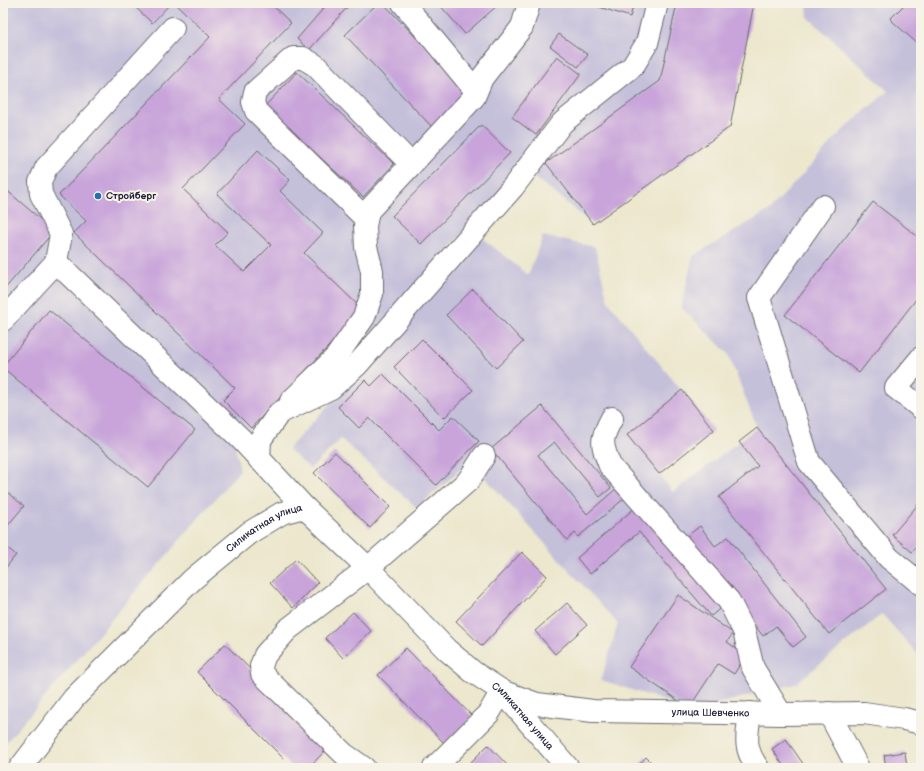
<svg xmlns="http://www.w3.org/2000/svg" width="924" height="771" font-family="'Balsamiq Sans',sans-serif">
  <rect width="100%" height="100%" fill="#f7f3e8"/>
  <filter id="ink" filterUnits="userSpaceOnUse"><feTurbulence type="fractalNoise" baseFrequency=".025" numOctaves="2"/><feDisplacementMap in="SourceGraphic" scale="8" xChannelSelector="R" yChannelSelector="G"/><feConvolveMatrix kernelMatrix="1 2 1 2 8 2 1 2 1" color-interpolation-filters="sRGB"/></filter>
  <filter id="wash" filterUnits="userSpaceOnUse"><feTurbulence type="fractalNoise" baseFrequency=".012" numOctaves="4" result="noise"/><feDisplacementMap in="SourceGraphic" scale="16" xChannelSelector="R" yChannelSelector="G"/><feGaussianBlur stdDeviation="0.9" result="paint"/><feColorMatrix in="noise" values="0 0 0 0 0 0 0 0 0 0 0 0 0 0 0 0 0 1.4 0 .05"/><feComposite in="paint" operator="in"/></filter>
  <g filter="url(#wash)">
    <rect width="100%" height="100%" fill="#ece7cd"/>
    <g fill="#c5c0da">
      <polygon points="3,3 754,3 730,127 593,224 523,168 344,364 327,348 241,439 235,447 240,470 3,746"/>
      <polygon points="807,3 921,3 921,658 882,614 795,684 693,710 601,680 618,624 470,461 417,508 341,439 310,469 288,449 482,238 528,275 543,236 595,247 608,301 714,430 659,474 673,492 757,428 728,353 681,307 693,256 770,210 844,129 888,91 808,17"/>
    </g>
    <g id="blocks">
      <g fill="#c8a4da">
        <polygon points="131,3 171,3 152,23"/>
        <polygon points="175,3 270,3 291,23 219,99 245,124 183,189 228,232 215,245 244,272 271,245 217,194 258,150 290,180 280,191 323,233 304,253 363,310 251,428 223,400 235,388 74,233 86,221 59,195 210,37"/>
        <polygon points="328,3 351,3 309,50 297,39"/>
        <polygon points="378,3 383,3 468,92 432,127 345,35"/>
        <polygon points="438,3 500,3 465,34"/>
        <polygon points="590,3 634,3 630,17 590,4"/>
        <polygon points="677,3 754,3 730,127 593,224 546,163 660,81"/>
        <polygon points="902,3 921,3 921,47 890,19 904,5"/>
        <polygon points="559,34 588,55 578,67 550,46"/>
        <polygon points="557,56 581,74 536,135 512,117"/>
        <polygon points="297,72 394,164 363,197 265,106"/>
        <polygon points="481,125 510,153 421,244 392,216"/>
        <polygon points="3,187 54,231 3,291"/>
        <polygon points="873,202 921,239 921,293 859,373 785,315"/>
        <polygon points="473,289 523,342 496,368 446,315"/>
        <polygon points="49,310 195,430 148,487 3,368 3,366"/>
        <polygon points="422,339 473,390 444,418 394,367"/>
        <polygon points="383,374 439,430 453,416 479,441 436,485 369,418 359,428 338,407 365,380 371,386"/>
        <polygon points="682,390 714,430 659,474 627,435"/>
        <polygon points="542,406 611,488 600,497 554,442 538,455 587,514 617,488 625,498 578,537 575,533 567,540 491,449"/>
        <polygon points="757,428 886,589 829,634 719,497 758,466 739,442"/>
        <polygon points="335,452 390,507 370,528 314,473"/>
        <polygon points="3,489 24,506 3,531"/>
        <polygon points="921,501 921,542 912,552 892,535"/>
        <polygon points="637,506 723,606 711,616 639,532 590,574 577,558"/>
        <polygon points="700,526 715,546 728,537 806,637 793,647 776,626 763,636 686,537"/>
        <polygon points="3,544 16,555 3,571"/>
        <polygon points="522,552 547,576 482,646 456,621"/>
        <polygon points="296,559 318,583 293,608 270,583"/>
        <polygon points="678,595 733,633 727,642 746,655 734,674 718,664 689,708 629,667"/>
        <polygon points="567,603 587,625 555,654 535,631"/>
        <polygon points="353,612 371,631 343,658 325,638"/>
        <polygon points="225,644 329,747 308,768 293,768 197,672"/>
        <polygon points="406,648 473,717 445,744 378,675"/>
        <polygon points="786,739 806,768 785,768 772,749"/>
        <polygon points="488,745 510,768 467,768 466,767"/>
        <polygon points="905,752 907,768 886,768 884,755"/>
        <polygon points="646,757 657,768 636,768"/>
      </g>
    </g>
  </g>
  <g filter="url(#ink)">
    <use href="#blocks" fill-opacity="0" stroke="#69676e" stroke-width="1"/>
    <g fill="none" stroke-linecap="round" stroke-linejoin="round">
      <defs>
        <g id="minor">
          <polyline points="403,3 476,91"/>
          <polyline points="823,206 759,298 809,462 889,558 921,584"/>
          <polyline points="366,219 256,111 253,102 255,92 293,58 303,58 315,65 411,164"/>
          <polyline points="56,262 61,234 41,194 40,182 46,168 173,28"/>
          <polyline points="3,320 56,262 241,439 304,507"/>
          <polyline points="921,358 896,388 921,408"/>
          <polyline points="291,401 336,357 364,317 372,294 372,271 366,247 365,226 368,211 474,97 482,78 522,27 528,7 527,3"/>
          <path d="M 612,418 C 600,440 601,443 610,466 L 729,601 L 744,631 L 753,668 L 781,714"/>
          <polyline points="259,459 260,440 279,413 331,388 357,365 513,187 562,123 633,66 647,43 657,3"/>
          <path id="s1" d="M 504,692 L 537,704 L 593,711 L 781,714 L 864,713 L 904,719 L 921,723"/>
          <path d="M 750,713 C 747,736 743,748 758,768"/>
          <polyline points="829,713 858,768"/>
          <path id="s2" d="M 20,768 L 74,698 L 193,579 L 249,533 L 282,513 L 304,507 L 368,568 L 447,650 L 473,672 L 502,691 L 568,768"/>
          <polyline points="364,768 344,754 262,674 261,666 265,655 287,630 368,568 468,481 484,456"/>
          <polyline points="434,768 489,713 502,691"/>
        </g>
      </defs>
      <use href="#minor" stroke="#69676e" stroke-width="24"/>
      <use href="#minor" stroke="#fff" stroke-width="22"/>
    </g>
  </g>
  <circle fill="#1f6fb2" stroke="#f7f3e8" stroke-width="1.5" cx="98" cy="196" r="4"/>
  <g text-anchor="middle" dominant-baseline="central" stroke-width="4" stroke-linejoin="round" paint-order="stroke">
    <g font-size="10" font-weight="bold" fill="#22223b" stroke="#f7f3e8" text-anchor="start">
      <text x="106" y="196">Стройберг</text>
    </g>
    <g font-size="10" fill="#22223b" stroke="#f7f3e8">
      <text stroke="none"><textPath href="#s2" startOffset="345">Силикатная улица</textPath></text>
      <text stroke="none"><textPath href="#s1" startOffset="209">улица Шевченко</textPath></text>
      <text stroke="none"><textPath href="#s2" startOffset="694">Силикатная улица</textPath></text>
    </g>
  </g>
  <rect width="924" height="771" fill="none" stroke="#f7f3e8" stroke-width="16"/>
</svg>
